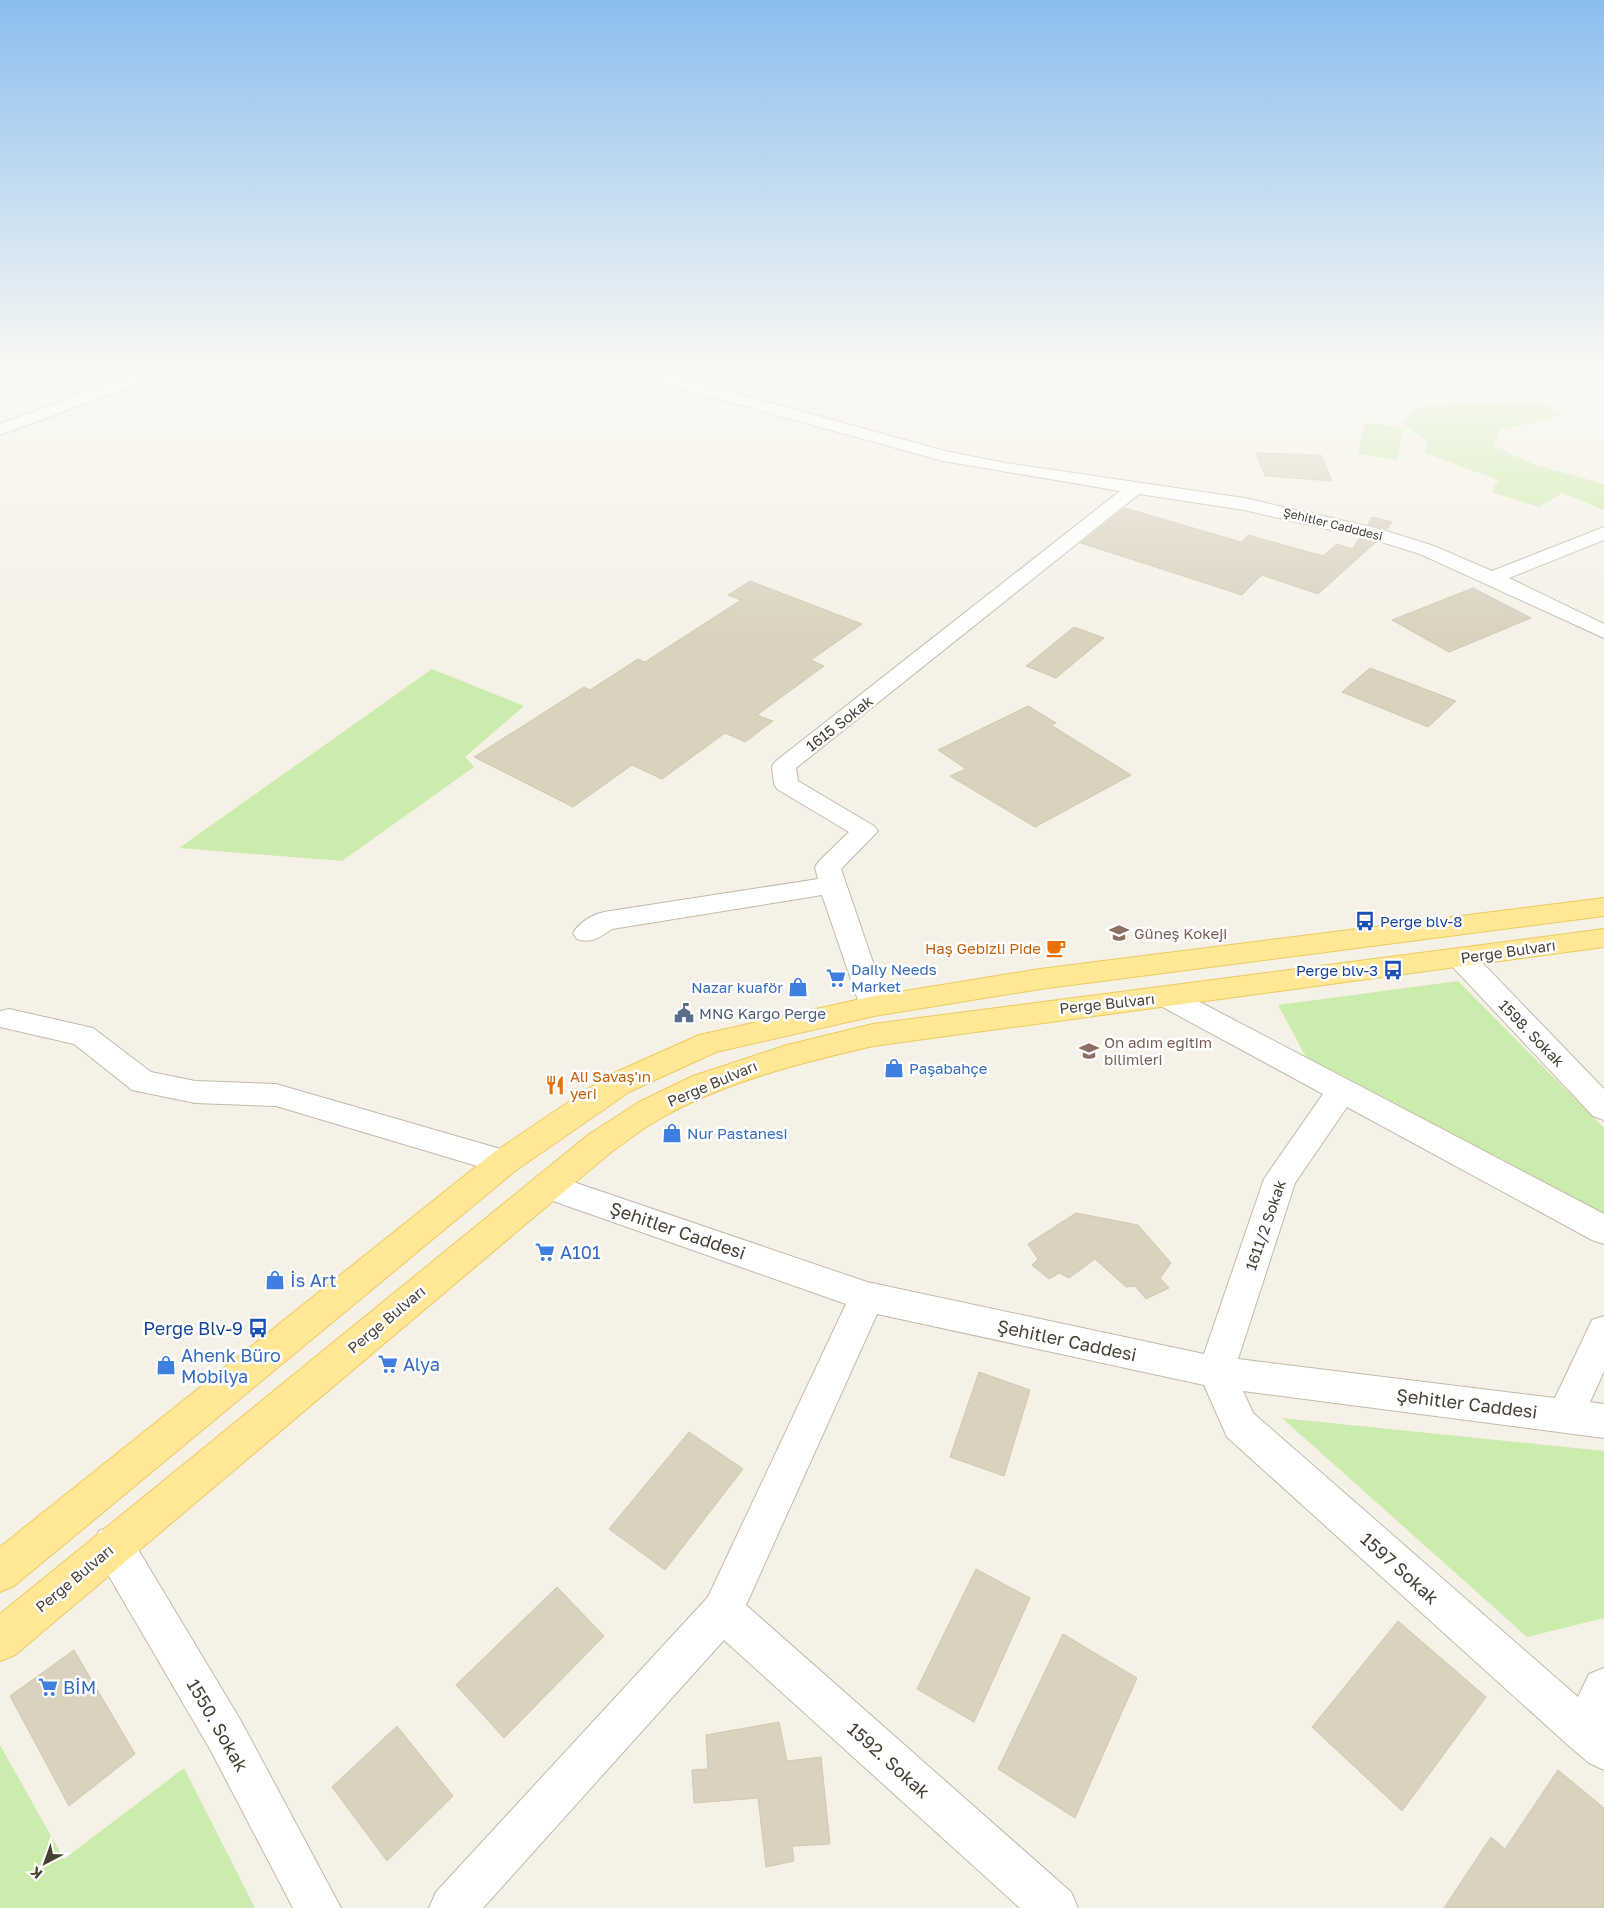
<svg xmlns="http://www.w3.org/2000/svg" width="1604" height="1908" font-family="'Golos Text',sans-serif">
  <rect width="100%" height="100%" fill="#f5f1e7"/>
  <g fill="#ccecad">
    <polygon points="1540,401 1564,415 1500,430 1493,445 1533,464 1604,484 1604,510 1562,493 1539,507 1492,492 1498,480 1425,453 1427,440 1399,423 1422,407"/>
    <polygon points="1365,422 1403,428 1398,460 1358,454"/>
    <polygon points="432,669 524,706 465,757 474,767 342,861 179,848"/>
    <polygon points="1458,981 1604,1128 1604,1215 1307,1059 1278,1005"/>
    <polygon points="1282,1418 1604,1451 1604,1618 1527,1637"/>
    <polygon points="0,1745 64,1859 184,1768 255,1908 0,1908"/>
  </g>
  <g fill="#dad1be" stroke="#d3c7ae">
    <polygon points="1256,453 1321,455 1332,481 1265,476"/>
    <polygon points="1125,508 1241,542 1248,535 1323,556 1337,544 1353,549 1359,538 1376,542 1318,594 1262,575 1242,595 1081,543"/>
    <polygon points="1372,517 1392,522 1387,529 1368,524"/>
    <polygon points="750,581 862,624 811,660 824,666 757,715 773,721 745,742 725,733 662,779 632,765 573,807 474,757 584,687 590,690 638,659 645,662 741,600 728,595"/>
    <polygon points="1473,588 1531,618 1449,652 1392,620"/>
    <polygon points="1074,627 1104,638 1056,678 1026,666"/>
    <polygon points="1370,668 1456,701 1428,727 1342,692"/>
    <polygon points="1028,706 1056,723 1051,725 1131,775 1035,827 950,776 966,769 938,750"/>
    <polygon points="1076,1213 1138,1225 1171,1263 1160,1278 1169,1288 1146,1299 1135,1286 1126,1287 1095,1259 1069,1278 1059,1273 1049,1279 1032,1265 1038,1259 1028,1244"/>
    <polygon points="979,1372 1030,1390 1004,1476 950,1457"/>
    <polygon points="689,1432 743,1469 665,1570 609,1529"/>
    <polygon points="976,1569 1030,1598 974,1722 917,1689"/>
    <polygon points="557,1587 604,1636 504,1738 456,1685"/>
    <polygon points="1398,1621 1486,1697 1402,1811 1312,1727"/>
    <polygon points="1063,1634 1137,1678 1075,1818 998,1769"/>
    <polygon points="74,1650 135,1754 69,1806 10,1696"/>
    <polygon points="779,1722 787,1761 821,1757 830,1844 792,1846 794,1861 766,1867 758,1798 694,1803 692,1770 708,1769 706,1735"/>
    <polygon points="397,1726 453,1796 387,1861 332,1787"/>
    <polygon points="1558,1770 1604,1808 1604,1908 1444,1908 1491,1837 1505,1849"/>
  </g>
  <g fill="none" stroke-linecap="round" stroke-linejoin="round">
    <defs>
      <g id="minor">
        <polygon points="146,370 169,370 167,373 0,435 0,424"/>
        <path d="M 630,370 L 652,370 L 945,451 L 1006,463 L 1244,498 L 1380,529 L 1434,546 L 1492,571 L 1604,527 L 1604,540 L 1509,578 L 1604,624 L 1604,638 L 1420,554 L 1375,540 L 1244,510 L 1139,494 L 796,768 L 798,781 L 874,826 L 878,831 L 841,869 L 888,1006 L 884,1013 L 874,1016 L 864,1013 L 860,1006 L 822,895 L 612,929 C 600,937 592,944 577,939 L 573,933 C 580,922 592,915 604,912 L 818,879 L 815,867 L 819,861 L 849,832 L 777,789 L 774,784 L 772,766 L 776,761 L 1120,491 L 943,461 L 646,379 Z"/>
        <polygon points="1460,948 1470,950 1604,1089 1604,1120 1593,1116 1450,964 1446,957 1450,950"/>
        <polygon points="1167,987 1177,990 1604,1214 1604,1244 1592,1240 1347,1107 1295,1183 1238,1359 1555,1398 1592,1320 1604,1316 1604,1371 1590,1402 1604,1404 1604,1438 1243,1391 1253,1413 1578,1697 1589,1674 1604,1668 1604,1770 1589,1763 1569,1746 1227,1437 1204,1385 877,1314 746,1605 1071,1892 1078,1908 1020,1908 724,1640 483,1908 429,1908 436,1892 708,1597 846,1304 536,1195 531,1186 536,1177 547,1173 867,1282 1204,1354 1264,1179 1323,1094 1157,1004 1153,997 1157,990"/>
        <polygon points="9,1009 93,1028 151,1072 195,1081 276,1084 504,1150 515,1153 520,1162 515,1171 504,1174 276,1106 195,1103 132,1090 74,1044 0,1027 0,1011"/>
        <polygon points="113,1526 127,1531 241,1721 341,1908 293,1908 211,1751 99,1559 93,1545 99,1531"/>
      </g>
      <g id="major">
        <polygon points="1604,898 1604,916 1040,989 874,1016 716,1052 629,1092 515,1171 14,1586 0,1592 0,1547 493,1153 607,1076 699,1035 874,996 1040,969"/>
        <path d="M 1604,929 L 1604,947 L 873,1046 C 800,1063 727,1081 661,1118 C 643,1128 627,1141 610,1153 L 15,1655 L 0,1661 L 0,1614 L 588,1135 L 639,1102 L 693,1076 L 787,1045 L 873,1024 Z"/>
      </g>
    </defs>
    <use href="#minor" stroke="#c1baa9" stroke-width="2"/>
    <use href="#major" stroke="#edca5d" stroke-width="2"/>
    <use href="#minor" fill="#fff" fill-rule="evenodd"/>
    <use href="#major" fill="#ffe796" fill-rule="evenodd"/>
  </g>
  <linearGradient id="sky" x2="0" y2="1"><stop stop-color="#8bbeee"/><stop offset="0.58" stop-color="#faf9f4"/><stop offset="1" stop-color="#faf9f4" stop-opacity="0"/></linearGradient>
  <rect width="1604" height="637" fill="url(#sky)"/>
  <defs>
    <symbol id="bus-bare" viewBox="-9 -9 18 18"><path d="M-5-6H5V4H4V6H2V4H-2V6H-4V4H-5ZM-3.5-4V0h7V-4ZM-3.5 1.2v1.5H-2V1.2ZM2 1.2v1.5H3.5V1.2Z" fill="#1a4fb4" stroke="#fff" stroke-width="2.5" paint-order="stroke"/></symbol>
    <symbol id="school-bare" viewBox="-9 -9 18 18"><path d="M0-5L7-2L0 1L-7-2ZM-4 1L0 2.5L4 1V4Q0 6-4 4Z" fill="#8d6e63" stroke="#fff" stroke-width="2.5" paint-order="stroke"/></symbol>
    <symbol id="cafe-bare" viewBox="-9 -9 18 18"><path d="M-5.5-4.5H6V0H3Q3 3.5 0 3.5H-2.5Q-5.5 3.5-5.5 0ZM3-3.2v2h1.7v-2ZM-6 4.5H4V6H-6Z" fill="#e8710a" stroke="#fff" stroke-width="2.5" paint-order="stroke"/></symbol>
    <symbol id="supermarket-bare" viewBox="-9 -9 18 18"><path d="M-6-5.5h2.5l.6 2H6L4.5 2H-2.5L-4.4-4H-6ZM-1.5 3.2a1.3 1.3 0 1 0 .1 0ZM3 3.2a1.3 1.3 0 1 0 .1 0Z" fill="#3f7fe0" stroke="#fff" stroke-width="2.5" paint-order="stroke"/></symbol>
    <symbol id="shop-bare" viewBox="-9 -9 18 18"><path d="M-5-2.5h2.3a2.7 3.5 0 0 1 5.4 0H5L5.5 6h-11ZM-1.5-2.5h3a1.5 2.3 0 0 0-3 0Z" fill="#3f7fe0" stroke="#fff" stroke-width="2.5" paint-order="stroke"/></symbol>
    <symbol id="civic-bare" viewBox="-9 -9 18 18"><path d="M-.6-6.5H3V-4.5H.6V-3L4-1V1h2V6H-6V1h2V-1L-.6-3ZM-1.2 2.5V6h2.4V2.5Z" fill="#5c6f8a" stroke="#fff" stroke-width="2.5" paint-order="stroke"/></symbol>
    <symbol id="restaurant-bare" viewBox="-9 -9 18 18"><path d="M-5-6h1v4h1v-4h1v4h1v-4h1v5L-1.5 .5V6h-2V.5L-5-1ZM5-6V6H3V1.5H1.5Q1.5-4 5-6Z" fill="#e8710a" stroke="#fff" stroke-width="2.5" paint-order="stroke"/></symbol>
  </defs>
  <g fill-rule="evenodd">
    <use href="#bus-bare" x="1351" y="907" width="28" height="28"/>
    <use href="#school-bare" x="1105" y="919" width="28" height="28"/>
    <use href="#cafe-bare" x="1042" y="934" width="28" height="28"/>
    <use href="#bus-bare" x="1379" y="956" width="28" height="28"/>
    <use href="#supermarket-bare" x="822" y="964" width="28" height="28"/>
    <use href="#shop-bare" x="784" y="973" width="28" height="28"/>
    <use href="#civic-bare" x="670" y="999" width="28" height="28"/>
    <use href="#school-bare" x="1075" y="1037" width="28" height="28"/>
    <use href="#shop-bare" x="880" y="1054" width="28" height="28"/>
    <use href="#restaurant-bare" x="541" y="1071" width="28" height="28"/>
    <use href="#shop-bare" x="658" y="1119" width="28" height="28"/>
    <use href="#supermarket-bare" x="531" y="1238" width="28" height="28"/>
    <use href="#shop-bare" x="261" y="1266" width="28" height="28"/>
    <use href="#bus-bare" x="244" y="1314" width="28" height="28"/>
    <use href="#supermarket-bare" x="374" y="1350" width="28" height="28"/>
    <use href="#shop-bare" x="152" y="1351" width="28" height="28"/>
    <use href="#supermarket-bare" x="34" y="1673" width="28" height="28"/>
  </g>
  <g text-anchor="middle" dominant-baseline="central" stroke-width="5" stroke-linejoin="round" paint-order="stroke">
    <g font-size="12" fill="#484235" stroke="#fff">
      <text transform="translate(1333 524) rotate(14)">Şehitler Cadddesi</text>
    </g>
    <g font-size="15" fill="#484235" stroke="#fff">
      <text transform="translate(839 723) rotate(-38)">1615 Sokak</text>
      <text transform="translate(1508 951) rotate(-8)">Perge Bulvarı</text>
      <text transform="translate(1107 1003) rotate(-6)">Perge Bulvarı</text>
      <text transform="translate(1532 1033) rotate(46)">1598. Sokak</text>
      <text transform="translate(712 1083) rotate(-23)">Perge Bulvarı</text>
      <text transform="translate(1265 1225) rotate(-71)">1611/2 Sokak</text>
      <text transform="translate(386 1319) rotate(-40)">Perge Bulvarı</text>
      <text transform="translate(74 1578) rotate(-40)">Perge Bulvarı</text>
    </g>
    <g font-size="15" fill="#164399" stroke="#fff" text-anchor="start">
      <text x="1380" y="921">Perge blv-8</text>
      <text x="1378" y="970" text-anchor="end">Perge blv-3</text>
    </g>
    <g font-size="15" fill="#785e54" stroke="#fff" text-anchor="start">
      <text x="1134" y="933">Güneş Kokeji</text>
      <text x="1104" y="1042">On adım eğitim<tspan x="1104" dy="17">bilimleri</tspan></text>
    </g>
    <g font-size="15" fill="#c56008" stroke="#fff" text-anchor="end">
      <text x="1041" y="948">Haş Gebizli Pide</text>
      <text x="570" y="1076" text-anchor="start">Ali Savaş'ın<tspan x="570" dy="17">yeri</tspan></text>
    </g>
    <g font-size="15" fill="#366cbe" stroke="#fff" text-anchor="start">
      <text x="851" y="969">Daily Needs<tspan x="851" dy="17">Market</tspan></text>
      <text x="783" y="987" text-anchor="end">Nazar kuaför</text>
      <text x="909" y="1068">Paşabahçe</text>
      <text x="687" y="1133">Nur Pastanesi</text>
    </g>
    <g font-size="15" fill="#4e5e75" stroke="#fff" text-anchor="start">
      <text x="699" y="1013">MNG Kargo Perge</text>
    </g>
    <g font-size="18" fill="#484235" stroke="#fff">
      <text transform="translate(678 1230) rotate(19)">Şehitler Caddesi</text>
      <text transform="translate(1067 1340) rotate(12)">Şehitler Caddesi</text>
      <text transform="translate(1467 1403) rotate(7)">Şehitler Caddesi</text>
      <text transform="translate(1400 1568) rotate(42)">1597 Sokak</text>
      <text transform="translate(218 1725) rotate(60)">1550. Sokak</text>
      <text transform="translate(889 1760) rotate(42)">1592. Sokak</text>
    </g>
    <g font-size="18" fill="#366cbe" stroke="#fff" text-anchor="start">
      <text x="560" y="1252">A101</text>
      <text x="290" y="1280">İs Art</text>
      <text x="181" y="1355">Ahenk Büro<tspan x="181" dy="21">Mobilya</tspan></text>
      <text x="403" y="1364">Alya</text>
      <text x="63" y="1687">BİM</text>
    </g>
    <g font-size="18" fill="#164399" stroke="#fff" text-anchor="end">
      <text x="243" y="1328">Perge Blv-9</text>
    </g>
  </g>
  <g transform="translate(45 1863) rotate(221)" stroke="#ffffff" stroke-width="4" paint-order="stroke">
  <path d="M0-4L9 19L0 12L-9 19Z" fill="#484235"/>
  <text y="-8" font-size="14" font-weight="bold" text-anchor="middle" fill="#484235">K</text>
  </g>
</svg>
